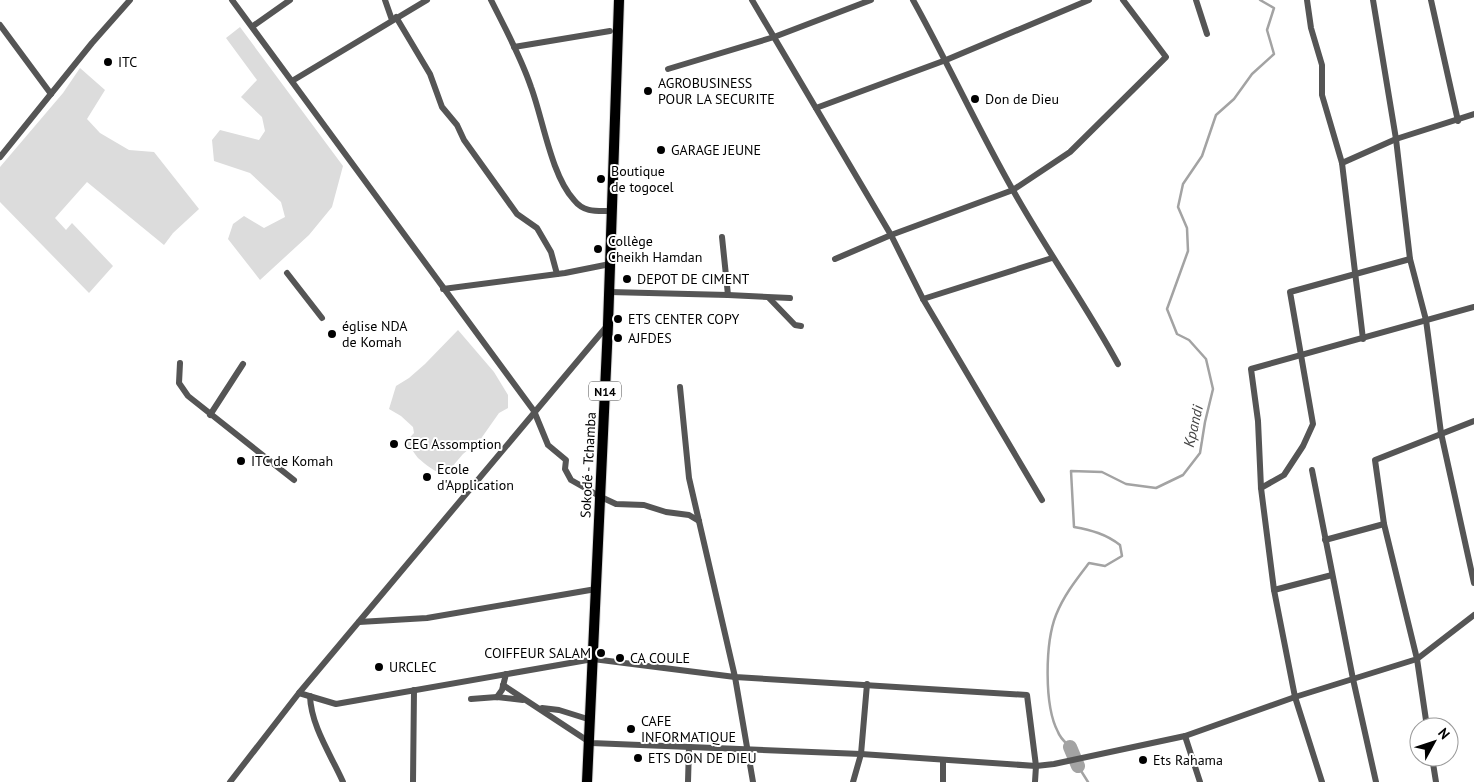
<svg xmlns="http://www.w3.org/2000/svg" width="1474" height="782" font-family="'PT Sans',sans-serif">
  <rect width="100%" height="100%" fill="#fff"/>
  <g fill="#dcdcdc">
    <polygon points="240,27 343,166 332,207 309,235 260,280 228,239 233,224 244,216 264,228 285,217 281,202 250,173 214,161 212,140 220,130 259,140 265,131 262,117 241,97 257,80 226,38"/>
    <polygon points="80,68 105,90 87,119 100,133 129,150 154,152 199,209 173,233 164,245 87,182 55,218 66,230 72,223 113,266 89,293 0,202 0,167 63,93"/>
    <path d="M 458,330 L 494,372 L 508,395 L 508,408 L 499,413 L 480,440 L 463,454 L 445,475 C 435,472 426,465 418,458 C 413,452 412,447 404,444 L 414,433 L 413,427 L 401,416 L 389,409 L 396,386 L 409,378 L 425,364 Z"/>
  </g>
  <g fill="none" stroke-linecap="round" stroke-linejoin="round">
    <g stroke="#a3a3a3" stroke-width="2.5">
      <path d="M 1070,747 C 1066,743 1060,738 1058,732 C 1044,706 1045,643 1056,615 C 1064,595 1076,580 1089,563 L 1105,566 L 1122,556 L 1120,545 C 1106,534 1091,530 1074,527 L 1071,471 L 1102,472 L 1126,484 L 1156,488 L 1183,475 L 1200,453 L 1205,422 L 1213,389 L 1206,359 L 1189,340 L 1177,334 L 1167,309 L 1188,251 L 1187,228 L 1178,207 L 1183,184 L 1202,156 L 1216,115 L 1234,99 L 1252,74 L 1274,54 L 1267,30 L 1274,8 L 1260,0"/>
      <polyline points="1078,766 1088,782"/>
    </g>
    <polyline stroke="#a3a3a3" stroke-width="14" points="1070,747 1078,766"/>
    <defs>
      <polyline id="primary" points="587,782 608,325 619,0"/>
    </defs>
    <use href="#primary" stroke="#dbdbdb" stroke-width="12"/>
    <g stroke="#555" stroke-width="6">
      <polyline points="232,0 534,411 548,445 566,460 565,469 571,480 601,497 616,504 644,505 666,512 689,515 699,521"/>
      <polyline points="385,0 392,20"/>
      <path d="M 491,0 C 505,28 521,57 531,87 C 543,119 551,175 574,200 C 584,213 597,211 612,211"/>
      <polyline points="752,0 891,235 923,299 1042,500"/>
      <path d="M 913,0 C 948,63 978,129 1014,192 C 1047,251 1086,305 1118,364"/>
      <polyline points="1196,0 1207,34"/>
      <polyline points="1307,0 1311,28 1322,65 1322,95 1342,163 1363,339"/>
      <polyline points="1373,0 1396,139 1410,259 1426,320 1441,433 1474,583"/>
      <polyline points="1431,0 1458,121"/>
      <polyline points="396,17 430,74 442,107 457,125 464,140 517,214 537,228 551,252 557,274"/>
      <polyline points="0,25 51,94"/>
      <polyline points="253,26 290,0"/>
      <polyline points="514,47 610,31"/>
      <polyline points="668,69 774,37 871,0"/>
      <polyline points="292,81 427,0"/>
      <polyline points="816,108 946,60 1089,0"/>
      <polyline points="0,157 92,43 130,0"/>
      <polyline points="1342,163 1396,139 1474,114"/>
      <polyline points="835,259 891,235 1013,190 1070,152 1166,57 1123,0"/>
      <polyline points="287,273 322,318"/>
      <polyline points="443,289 565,273 610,264"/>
      <polyline points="609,292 728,295 722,237"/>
      <polyline points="728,295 790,298"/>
      <polyline points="769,298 795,325 801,326"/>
      <polyline points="923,299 1052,258"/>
      <polyline points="180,363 179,383 188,396 294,480"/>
      <polyline points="680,387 689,478 735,677 753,782"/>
      <polyline points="210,415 243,364"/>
      <polyline points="1312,470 1353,679 1376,782"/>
      <polyline points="1261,488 1284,475 1303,446 1313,424 1290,292 1410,259"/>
      <polyline points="1325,540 1384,524"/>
      <polyline points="1274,590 1332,575"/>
      <polyline points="359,622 427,618 596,589"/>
      <polyline points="503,685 591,743 861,754 1036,766 1054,764 1185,736 1295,697 1417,659 1384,524 1375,460 1474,421"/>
      <polyline points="299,693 336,704 593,659 735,677 1027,695 1036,766 1035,782"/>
      <path d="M 310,696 C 311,726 331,755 343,782"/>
      <polyline points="497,697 502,690 506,674"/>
      <polyline points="471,699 497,697 523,700"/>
      <polyline points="542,708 559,710 591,720"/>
      <polyline points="1427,727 1417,659 1474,615"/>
      <polyline points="1185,736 1200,782"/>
      <polyline points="1432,757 1436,782"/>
      <polyline points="943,761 943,782"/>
      <polyline points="230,782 299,693 607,326"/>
      <polyline points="413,782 414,690"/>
      <polyline points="688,782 689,747"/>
      <polyline points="853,782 861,754 867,684"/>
      <polyline points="1322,782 1295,697 1274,590 1261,488 1258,421 1251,369 1474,307"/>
    </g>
    <use href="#primary" stroke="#000" stroke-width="10"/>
  </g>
  <g fill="#000" stroke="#fff" stroke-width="2">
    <circle cx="108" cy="62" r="5"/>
    <circle cx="648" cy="91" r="5"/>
    <circle cx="975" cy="99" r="5"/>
    <circle cx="661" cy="150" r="5"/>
    <circle cx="601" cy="179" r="5"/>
    <circle cx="598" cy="249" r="5"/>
    <circle cx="627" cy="279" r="5"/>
    <circle cx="618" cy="319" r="5"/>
    <circle cx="332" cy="334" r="5"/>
    <circle cx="618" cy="338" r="5"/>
    <circle cx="394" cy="444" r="5"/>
    <circle cx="241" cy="461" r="5"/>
    <circle cx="427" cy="477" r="5"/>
    <circle cx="601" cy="653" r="5"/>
    <circle cx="620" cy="658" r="5"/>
    <circle cx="379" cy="667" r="5"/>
    <circle cx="631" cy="729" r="5"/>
    <circle cx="638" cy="758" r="5"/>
    <circle cx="1143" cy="760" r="5"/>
  </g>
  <g text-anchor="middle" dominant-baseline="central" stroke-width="4" stroke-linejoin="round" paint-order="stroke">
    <rect fill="#fff" stroke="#4c4c4c" stroke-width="1" x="589" y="381.5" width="32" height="19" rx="4"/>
    <g font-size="12" font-weight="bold" fill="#000">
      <text x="605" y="391">N14</text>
    </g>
    <g font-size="14" fill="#000" stroke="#fff" text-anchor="start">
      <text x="118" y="62">ITC</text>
      <text x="658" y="83">AGROBUSINESS<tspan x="658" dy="16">POUR LA SECURITE</tspan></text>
      <text x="985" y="99">Don de Dieu</text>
      <text x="671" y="150">GARAGE JEUNE</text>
      <text x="611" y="171">Boutique<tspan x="611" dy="16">de togocel</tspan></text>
      <text x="608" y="241">Collège<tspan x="608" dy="16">Cheikh Hamdan</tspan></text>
      <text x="637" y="279">DEPOT DE CIMENT</text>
      <text x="628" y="319">ETS CENTER COPY</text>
      <text x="342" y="326">église NDA<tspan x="342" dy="16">de Komah</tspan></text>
      <text x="628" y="338">AJFDES</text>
      <text x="404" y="444">CEG Assomption</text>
      <text x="251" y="461">ITC de Komah</text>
      <text x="437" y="469">Ecole<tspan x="437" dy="16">d'Application</tspan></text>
      <text x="591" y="653" text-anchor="end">COIFFEUR SALAM</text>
      <text x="630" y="658">CA COULE</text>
      <text x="389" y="667">URCLEC</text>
      <text x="641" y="721">CAFE<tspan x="641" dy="16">INFORMATIQUE</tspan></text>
      <text x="648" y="758">ETS DON DE DIEU</text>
      <text x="1153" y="760">Ets Rahama</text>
    </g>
    <g font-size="14" fill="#000" stroke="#fff">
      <text transform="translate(588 465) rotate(-87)">Sokodé - Tchamba</text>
    </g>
    <g font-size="15" font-style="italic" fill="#444" stroke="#fff">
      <text transform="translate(1193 426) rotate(-77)">Kpandi</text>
    </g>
  </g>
  <g transform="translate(1434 742) rotate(50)"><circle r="24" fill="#ffffff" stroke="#999999"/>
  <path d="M0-4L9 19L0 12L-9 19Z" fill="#000000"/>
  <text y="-8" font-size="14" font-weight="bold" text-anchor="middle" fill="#000000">N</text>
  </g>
</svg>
